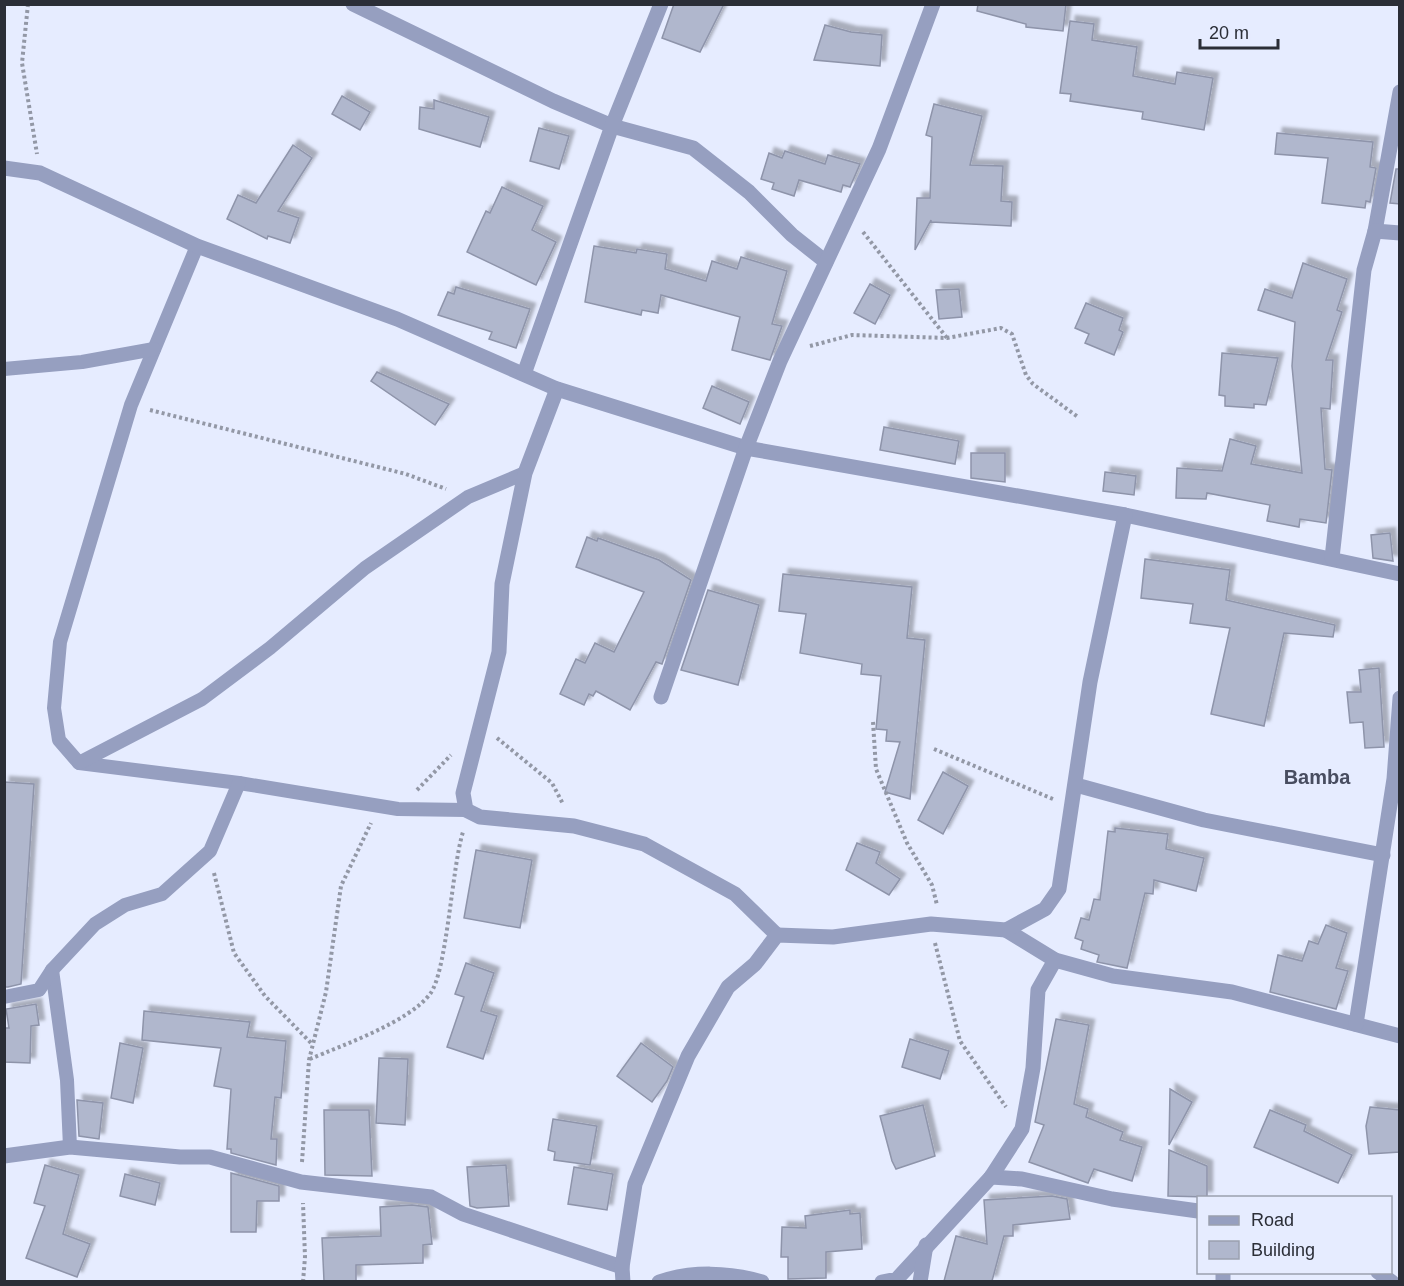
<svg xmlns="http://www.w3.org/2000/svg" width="1404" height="1286" font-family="Arial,sans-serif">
  <defs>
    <filter id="shadow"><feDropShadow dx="5.5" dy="-5.5" stdDeviation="1.5" flood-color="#0004"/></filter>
  </defs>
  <rect width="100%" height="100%" fill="#e6ecff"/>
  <g fill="#b0b7cd" stroke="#8e94aa" stroke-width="1.5" filter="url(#shadow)">
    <polygon points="674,4 724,4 700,52 662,38"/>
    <polygon points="978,4 1066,4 1063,31 1026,27 1026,24 977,11"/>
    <polygon points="1070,21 1094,24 1092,40 1137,47 1133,76 1175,84 1177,72 1213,78 1204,130 1142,119 1143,112 1070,101 1071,94 1060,93"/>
    <polygon points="825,25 851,32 882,35 880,66 814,60"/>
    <polygon points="342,96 370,112 360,130 332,114"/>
    <polygon points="434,100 489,117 480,147 419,129 420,107 434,109"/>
    <polygon points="934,104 982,116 970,165 1003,166 1001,201 1012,202 1011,226 931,222 931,220 915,250 917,198 930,198 932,137 926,135"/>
    <polygon points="539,128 569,136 559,169 530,161"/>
    <polygon points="1277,133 1373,142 1370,167 1376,168 1370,202 1366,201 1365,208 1322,203 1328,158 1275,154"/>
    <polygon points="293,145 312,158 278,211 299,218 290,243 268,236 267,239 227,219 238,195 256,203"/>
    <polygon points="785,151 825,164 828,155 860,164 850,187 843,185 841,192 799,180 794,196 772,189 774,183 761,179 769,153 782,158"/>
    <polygon points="1396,169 1400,169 1400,204 1390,203"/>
    <polygon points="502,187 543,206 532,230 556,242 536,285 467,252 486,211 490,213"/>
    <polygon points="594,246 636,253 637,249 667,254 665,269 706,281 712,261 737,269 741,257 787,271 772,324 782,326 770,360 732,350 740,317 661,295 658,313 642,310 641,315 585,302"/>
    <polygon points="1303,263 1347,279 1337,310 1342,312 1326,360 1333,360 1330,409 1321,408 1325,469 1332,470 1326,523 1300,519 1299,527 1267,521 1270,505 1207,493 1206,499 1176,498 1177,468 1222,471 1230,439 1256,446 1251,464 1302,473 1292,366 1295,322 1258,310 1265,289 1292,298"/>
    <polygon points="870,284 890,295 875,324 854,313"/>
    <polygon points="456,287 530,309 516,348 489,339 492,332 438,315 448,292 454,294"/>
    <polygon points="959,289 962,317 939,319 936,290"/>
    <polygon points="1086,303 1123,318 1119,330 1123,332 1114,355 1085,343 1089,334 1075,328"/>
    <polygon points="1222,353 1278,358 1266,405 1254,404 1254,408 1225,406 1225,396 1219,395"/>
    <polygon points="377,372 449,404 435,425 371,381"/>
    <polygon points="712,386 749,402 740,424 703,408"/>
    <polygon points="884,427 959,441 955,464 880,450"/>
    <polygon points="971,453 1005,453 1005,482 971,478"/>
    <polygon points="1105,472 1136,476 1134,495 1103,491"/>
    <polygon points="1390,533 1393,561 1373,558 1371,535"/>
    <polygon points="587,537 597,541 598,538 659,560 691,580 662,664 656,662 630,710 596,691 593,696 589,694 584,705 560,694 576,659 585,663 595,643 614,652 644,592 576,567"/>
    <polygon points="1145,559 1230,570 1226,600 1335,625 1333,637 1284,633 1264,726 1211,714 1230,628 1190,623 1193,604 1141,598"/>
    <polygon points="783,574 912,587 907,638 925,640 910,799 885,792 900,742 886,741 887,730 876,729 881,676 861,674 862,664 800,653 806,614 779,611"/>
    <polygon points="708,590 759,605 738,685 681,670"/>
    <polygon points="1379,668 1384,747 1365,748 1363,722 1350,723 1347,692 1361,692 1359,670"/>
    <polygon points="943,772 968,786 943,834 918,820"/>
    <polygon points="4,782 34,784 21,984 8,987 4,987"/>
    <polygon points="1115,828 1168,834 1166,849 1204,858 1196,891 1154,880 1153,894 1145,893 1127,968 1097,962 1099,955 1081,949 1083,941 1075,938 1081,918 1089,920 1094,899 1100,900 1108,831 1115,832"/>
    <polygon points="857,843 880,852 876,863 900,879 889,895 846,870"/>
    <polygon points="476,850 532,860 520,928 464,918"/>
    <polygon points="1326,925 1347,933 1336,968 1348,971 1336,1009 1270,992 1278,955 1302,961 1309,941 1318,944"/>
    <polygon points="466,963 494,973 481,1011 497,1016 483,1059 447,1047 464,997 455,994"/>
    <polygon points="36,1004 39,1025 31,1026 30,1063 4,1062 4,1028 9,1028 6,1009"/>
    <polygon points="144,1011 250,1022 247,1037 286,1041 281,1098 275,1097 271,1139 277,1139 276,1165 231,1153 231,1149 227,1149 231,1089 214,1086 221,1048 142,1040"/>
    <polygon points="1056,1019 1089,1025 1074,1104 1088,1109 1086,1117 1123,1132 1120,1140 1142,1147 1132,1181 1094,1169 1088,1183 1029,1162 1044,1125 1035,1122"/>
    <polygon points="910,1039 949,1051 940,1079 902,1067"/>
    <polygon points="120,1043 143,1048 133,1103 111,1098"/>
    <polygon points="641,1043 673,1067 667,1081 652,1102 617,1076"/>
    <polygon points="379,1058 408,1059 405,1125 376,1123"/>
    <polygon points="1170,1089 1192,1102 1169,1145"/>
    <polygon points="77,1100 103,1103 99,1139 79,1136"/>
    <polygon points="923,1105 935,1156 896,1169 892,1161 880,1116"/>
    <polygon points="1370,1107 1400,1110 1400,1152 1369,1154 1366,1126"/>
    <polygon points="324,1110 369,1110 372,1176 325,1175"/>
    <polygon points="1270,1110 1306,1125 1304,1131 1352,1155 1338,1183 1254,1147"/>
    <polygon points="553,1119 597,1126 590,1165 554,1160 555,1152 548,1150"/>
    <polygon points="1169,1150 1207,1166 1207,1197 1168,1196"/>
    <polygon points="45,1165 79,1175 63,1234 90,1244 77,1277 26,1258 45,1206 34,1203"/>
    <polygon points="506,1165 509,1206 477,1208 470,1206 467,1167"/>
    <polygon points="574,1167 613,1174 607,1210 568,1204"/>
    <polygon points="231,1173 279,1186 279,1201 257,1201 256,1232 231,1232"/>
    <polygon points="125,1174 160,1183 155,1205 120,1196"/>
    <polygon points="1052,1196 1067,1199 1070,1219 1013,1225 1013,1236 1004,1236 992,1281 944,1281 956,1236 987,1244 984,1200"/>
    <polygon points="412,1205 428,1207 432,1244 423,1245 423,1263 356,1265 356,1281 324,1281 322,1238 381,1236 380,1207"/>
    <polygon points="850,1210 850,1214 860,1213 862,1249 826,1252 826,1278 788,1279 788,1257 781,1257 782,1227 806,1228 805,1216"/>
  </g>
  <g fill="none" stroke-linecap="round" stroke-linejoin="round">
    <g stroke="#9398a6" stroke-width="4" stroke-dasharray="3 3" stroke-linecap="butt">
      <polyline points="28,4 22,63 37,154"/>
      <polyline points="863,232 947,338"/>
      <polyline points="810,346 852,335 947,338 1001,328 1012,334 1026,375 1033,384 1078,417"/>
      <polyline points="150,410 406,474 446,489"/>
      <polyline points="873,722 876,769 907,843 932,885 937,905"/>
      <polyline points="497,738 552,783 563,804"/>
      <polyline points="934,749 1053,799"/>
      <polyline points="417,790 451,755"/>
      <polyline points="214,873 234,953 265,996 312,1044"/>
      <polyline points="935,943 960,1041 1006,1107"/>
      <path d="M 310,1059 C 343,1045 409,1022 430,994 C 447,972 452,866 463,832"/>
      <polyline points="302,1162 309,1060 326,992 341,886 371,823"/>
      <polyline points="64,1282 74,1282"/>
      <polyline points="303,1282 305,1257 303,1203"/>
    </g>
    <g stroke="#969fc0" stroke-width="14">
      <polyline points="197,246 131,405 60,642 54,708 59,740 79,763 239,783 398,809 466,810"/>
      <polyline points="4,369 82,362 154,349"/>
      <polyline points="79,763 202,699 270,648 365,568 468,497 525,473"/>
      <polyline points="52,970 67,1080 70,1147"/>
      <polyline points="4,997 39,990 52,970 95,924 125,905 162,894 210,851 239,783"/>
    </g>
    <g stroke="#969fc0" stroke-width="15">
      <polyline points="353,4 553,101 612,126 693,148 749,192 792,235 826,262"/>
      <polyline points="4,168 40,173 197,246 397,319 557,389 746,448 1125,515 1400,574"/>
      <polyline points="1375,231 1400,92"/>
      <polyline points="524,374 612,126 661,4"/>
      <polyline points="557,389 525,473 502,584 499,652 463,793 466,810 480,817 574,826 644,844 735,894 777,935"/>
      <polyline points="1332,558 1364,270 1375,231 1400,233"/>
      <polyline points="661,697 746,448 780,361 879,149 933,4"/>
      <polyline points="1076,785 1204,820 1383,855"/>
      <polyline points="1006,930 1055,960 1113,976 1232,992 1400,1036"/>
      <polyline points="1356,1024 1394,779 1400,698"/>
      <polyline points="4,1156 70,1147 180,1157 210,1157 301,1182 431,1197 463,1214 622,1267"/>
      <polyline points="991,1177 1022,1179 1112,1199 1198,1211"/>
      <polyline points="1378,1272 1392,1282"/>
      <polyline points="623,1282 622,1267 635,1184 688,1056 728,987 755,964 777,935 833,937 931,924 1006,930 1045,909 1059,889 1090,682 1125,515"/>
      <path d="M 659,1282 C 692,1271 729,1272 762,1282"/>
      <polyline points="882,1282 897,1279 991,1177 1022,1129 1033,1068 1038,990 1055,960"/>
      <polyline points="920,1282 926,1245"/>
      <polyline points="1223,1282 1223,1272"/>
    </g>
  </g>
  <g text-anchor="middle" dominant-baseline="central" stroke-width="4.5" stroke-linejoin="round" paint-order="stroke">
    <g font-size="20" font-weight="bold" fill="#484d60" stroke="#e6ecff">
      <text x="1317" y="777">Bamba</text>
    </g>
  </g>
  <rect width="1404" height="1286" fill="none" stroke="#2b2e37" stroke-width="12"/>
  <rect x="1197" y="1196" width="195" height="78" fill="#e6ecff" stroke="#9ba0af" stroke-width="1.5"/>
  <rect x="1209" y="1216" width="30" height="9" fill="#969fc0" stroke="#9ba0af" stroke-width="1.5"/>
  <text x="1251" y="1226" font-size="18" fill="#2b2e37">Road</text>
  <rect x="1209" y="1241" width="30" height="18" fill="#b0b7cd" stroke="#9ba0af" stroke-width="1.5"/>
  <text x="1251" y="1256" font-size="18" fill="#2b2e37">Building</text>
  <path d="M1200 39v9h78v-9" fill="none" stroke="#2b2e37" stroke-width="3"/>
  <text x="1209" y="39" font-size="18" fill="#2b2e37" stroke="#e6ecff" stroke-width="4.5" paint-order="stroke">20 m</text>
</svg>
